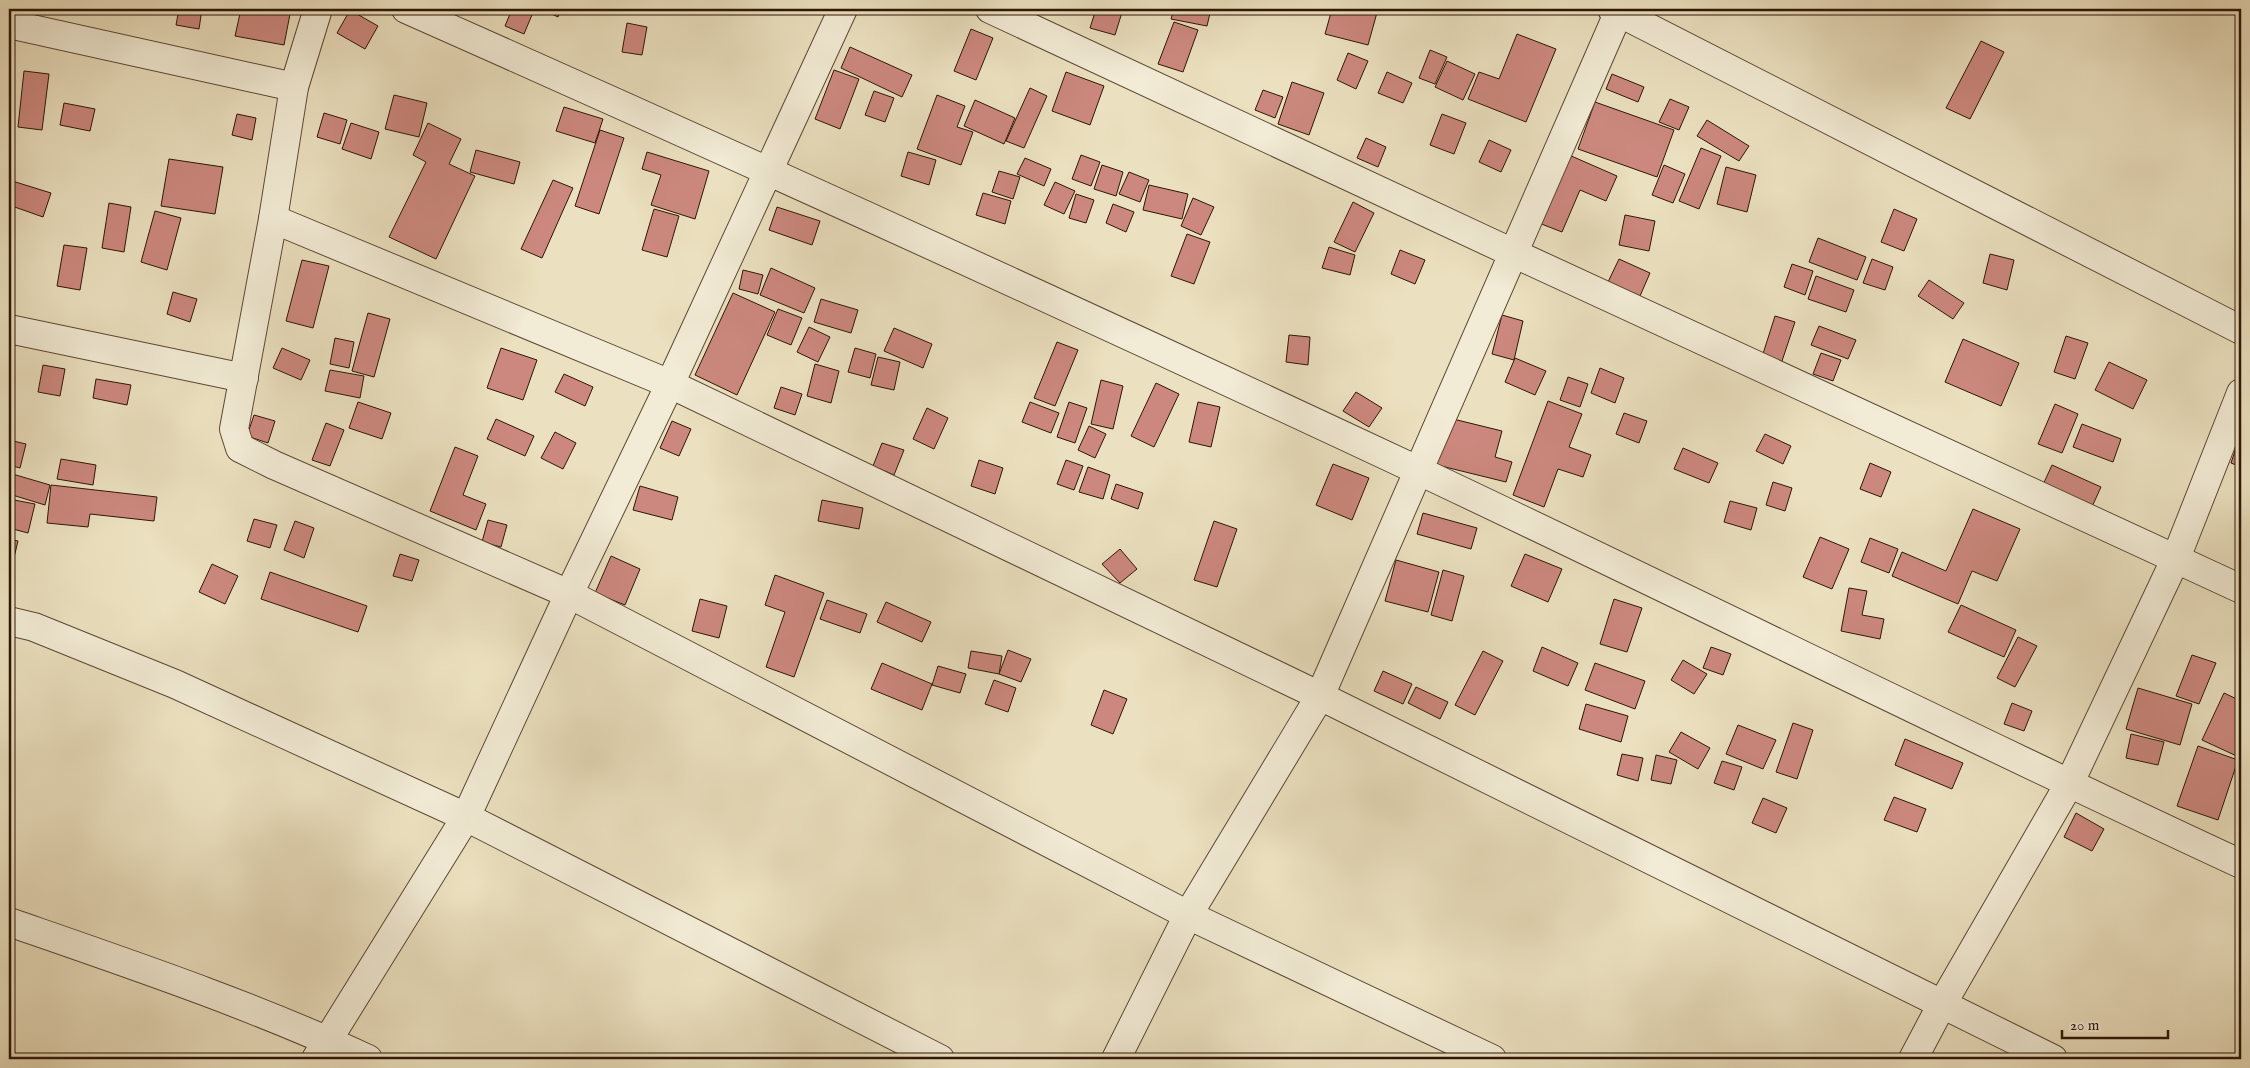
<svg xmlns="http://www.w3.org/2000/svg" width="2250" height="1068" font-family="'IM FELL English',serif">
  <rect width="100%" height="100%" fill="#ebe0bf"/>
  <filter id="stains"><feTurbulence type="fractalNoise" baseFrequency=".004" numOctaves="4"/><feColorMatrix values="0 0 0 0 .2 0 0 0 0 .09 0 0 0 0 .02 0 0 0 .5 -.17"/></filter>
  <radialGradient id="worn" r=".72"><stop offset=".6" stop-color="#630" stop-opacity="0"/><stop offset="1" stop-color="#630" stop-opacity=".3"/></radialGradient>
  <g fill="#cc887e" stroke="#2d1606">
    <polygon points="179,9 202,9 199,29 176,25"/>
    <polygon points="241,9 291,9 284,45 235,36"/>
    <polygon points="512,9 534,10 524,34 505,26"/>
    <polygon points="541,9 561,9 558,17"/>
    <polygon points="1096,9 1123,9 1115,35 1090,28"/>
    <polygon points="1174,9 1211,9 1207,26 1171,19"/>
    <polygon points="1332,9 1378,9 1368,45 1325,34"/>
    <polygon points="350,10 378,26 365,49 337,33"/>
    <polygon points="1174,22 1198,30 1183,72 1158,64"/>
    <polygon points="627,23 647,27 642,55 622,52"/>
    <polygon points="971,29 993,38 976,80 954,71"/>
    <polygon points="1517,34 1556,49 1526,122 1468,99 1479,72 1499,79"/>
    <polygon points="1981,41 2004,52 1970,119 1946,108"/>
    <polygon points="850,47 912,75 902,97 841,68"/>
    <polygon points="1430,50 1447,57 1435,84 1419,78"/>
    <polygon points="1348,53 1368,61 1356,89 1337,80"/>
    <polygon points="1447,61 1475,74 1463,100 1435,87"/>
    <polygon points="834,70 859,79 840,129 815,119"/>
    <polygon points="24,71 49,74 42,130 18,127"/>
    <polygon points="1066,72 1104,86 1090,125 1052,111"/>
    <polygon points="1387,72 1412,83 1403,103 1378,93"/>
    <polygon points="1612,74 1644,87 1638,102 1606,89"/>
    <polygon points="1292,82 1324,93 1309,135 1278,124"/>
    <polygon points="1030,88 1047,96 1024,148 1006,141"/>
    <polygon points="1263,90 1283,97 1275,118 1255,110"/>
    <polygon points="874,91 894,98 885,122 865,115"/>
    <polygon points="394,95 427,103 419,137 385,129"/>
    <polygon points="937,95 965,106 957,127 973,132 961,165 917,149"/>
    <polygon points="1670,99 1689,107 1679,130 1659,122"/>
    <polygon points="975,100 1015,118 1004,144 964,126"/>
    <polygon points="1595,102 1674,130 1657,177 1578,149"/>
    <polygon points="64,103 95,109 90,131 60,125"/>
    <polygon points="564,107 603,119 595,143 556,131"/>
    <polygon points="324,113 347,120 340,144 317,137"/>
    <polygon points="237,114 256,118 252,140 232,135"/>
    <polygon points="1442,114 1466,123 1454,154 1430,145"/>
    <polygon points="1707,120 1749,146 1739,161 1697,136"/>
    <polygon points="351,123 379,132 371,159 342,149"/>
    <polygon points="428,123 461,139 449,164 475,176 436,259 389,237 426,162 413,155"/>
    <polygon points="600,130 624,138 599,214 575,206"/>
    <polygon points="1366,138 1386,147 1378,167 1357,158"/>
    <polygon points="1489,140 1511,150 1501,172 1479,162"/>
    <polygon points="1701,148 1721,156 1699,209 1679,201"/>
    <polygon points="476,150 520,162 514,184 470,172"/>
    <polygon points="647,152 709,171 695,219 651,205 661,175 642,169"/>
    <polygon points="908,152 936,160 929,185 901,176"/>
    <polygon points="1081,155 1100,162 1091,186 1072,179"/>
    <polygon points="1569,155 1617,176 1606,201 1580,190 1562,232 1539,223"/>
    <polygon points="1025,158 1051,169 1044,186 1017,174"/>
    <polygon points="169,159 223,167 215,214 161,206"/>
    <polygon points="1102,165 1123,172 1116,196 1094,189"/>
    <polygon points="1664,165 1685,174 1673,203 1652,195"/>
    <polygon points="1726,167 1756,175 1747,212 1717,204"/>
    <polygon points="999,171 1020,177 1013,199 992,192"/>
    <polygon points="1129,172 1149,180 1140,202 1119,194"/>
    <polygon points="9,180 51,193 43,217 9,205"/>
    <polygon points="553,180 573,188 542,258 521,249"/>
    <polygon points="1055,182 1075,191 1064,214 1044,205"/>
    <polygon points="1149,185 1188,194 1182,219 1143,210"/>
    <polygon points="983,193 1011,201 1005,224 976,215"/>
    <polygon points="1076,194 1094,200 1086,223 1069,218"/>
    <polygon points="1193,198 1214,207 1201,235 1181,226"/>
    <polygon points="1353,202 1374,213 1355,252 1334,242"/>
    <polygon points="109,203 131,207 124,252 102,248"/>
    <polygon points="1113,204 1134,212 1126,232 1106,223"/>
    <polygon points="777,207 820,221 812,245 769,230"/>
    <polygon points="654,209 679,216 667,257 642,250"/>
    <polygon points="1894,209 1917,219 1904,251 1881,242"/>
    <polygon points="155,211 181,218 167,270 141,262"/>
    <polygon points="1625,215 1655,221 1649,251 1619,245"/>
    <polygon points="1187,234 1210,242 1194,284 1171,276"/>
    <polygon points="1818,238 1866,257 1857,280 1809,262"/>
    <polygon points="64,245 87,248 80,290 57,286"/>
    <polygon points="1329,247 1355,255 1350,275 1322,268"/>
    <polygon points="1400,250 1425,260 1415,284 1391,274"/>
    <polygon points="1990,254 2014,260 2007,290 1983,283"/>
    <polygon points="1619,259 1650,273 1640,296 1608,282"/>
    <polygon points="1872,259 1893,267 1885,290 1863,283"/>
    <polygon points="302,260 329,266 313,328 286,321"/>
    <polygon points="1792,264 1813,271 1805,295 1784,287"/>
    <polygon points="771,268 815,288 804,313 760,295"/>
    <polygon points="743,270 763,275 758,294 739,289"/>
    <polygon points="1816,276 1854,290 1846,312 1808,299"/>
    <polygon points="1929,280 1964,303 1953,319 1918,296"/>
    <polygon points="173,292 197,299 190,322 167,314"/>
    <polygon points="733,293 775,312 737,395 695,375"/>
    <polygon points="821,299 858,310 851,333 814,322"/>
    <polygon points="778,309 802,318 791,345 767,335"/>
    <polygon points="368,313 390,319 374,377 352,371"/>
    <polygon points="1502,315 1523,321 1514,360 1492,354"/>
    <polygon points="1775,316 1795,322 1781,364 1762,357"/>
    <polygon points="1819,326 1856,340 1848,359 1811,345"/>
    <polygon points="809,327 830,337 818,362 797,352"/>
    <polygon points="894,328 932,344 923,368 884,351"/>
    <polygon points="1289,335 1310,337 1308,365 1286,362"/>
    <polygon points="2066,336 2088,343 2075,379 2054,372"/>
    <polygon points="335,338 354,342 349,368 330,364"/>
    <polygon points="1963,339 2019,363 2001,406 1945,382"/>
    <polygon points="1057,342 1078,350 1055,406 1034,398"/>
    <polygon points="282,348 310,360 301,380 273,368"/>
    <polygon points="501,348 537,360 523,400 487,388"/>
    <polygon points="855,348 876,354 870,378 848,372"/>
    <polygon points="1821,353 1841,360 1833,381 1813,374"/>
    <polygon points="878,357 900,362 894,390 871,385"/>
    <polygon points="1515,358 1546,371 1535,395 1505,382"/>
    <polygon points="2109,362 2147,380 2133,409 2095,390"/>
    <polygon points="815,364 839,371 831,403 807,396"/>
    <polygon points="43,365 65,369 60,396 38,392"/>
    <polygon points="1600,368 1624,378 1615,403 1591,393"/>
    <polygon points="330,370 364,376 360,398 325,391"/>
    <polygon points="564,374 593,387 585,406 555,392"/>
    <polygon points="1568,377 1588,384 1580,407 1560,400"/>
    <polygon points="96,379 131,385 127,405 93,398"/>
    <polygon points="1101,380 1123,386 1113,429 1091,424"/>
    <polygon points="1156,383 1179,394 1154,447 1131,436"/>
    <polygon points="781,387 802,394 795,415 774,408"/>
    <polygon points="1356,392 1382,408 1369,427 1343,411"/>
    <polygon points="1548,401 1582,414 1569,447 1591,455 1583,477 1558,469 1544,507 1513,495"/>
    <polygon points="358,402 391,413 382,439 349,428"/>
    <polygon points="1030,402 1059,413 1051,433 1022,422"/>
    <polygon points="1069,402 1087,408 1075,443 1057,437"/>
    <polygon points="1198,402 1220,407 1211,447 1189,442"/>
    <polygon points="2055,404 2078,414 2062,453 2038,444"/>
    <polygon points="927,408 948,418 934,449 913,439"/>
    <polygon points="1624,413 1647,421 1639,443 1616,434"/>
    <polygon points="254,415 275,421 268,443 247,436"/>
    <polygon points="1445,417 1502,431 1495,457 1512,462 1506,482 1433,464"/>
    <polygon points="496,419 534,436 525,456 487,439"/>
    <polygon points="672,421 691,429 679,456 660,448"/>
    <polygon points="326,423 344,430 330,466 312,460"/>
    <polygon points="2082,424 2121,439 2113,462 2073,447"/>
    <polygon points="1089,426 1106,434 1095,458 1078,450"/>
    <polygon points="555,432 576,443 563,469 541,458"/>
    <polygon points="2241,433 2241,467 2231,463"/>
    <polygon points="1765,434 1791,446 1783,464 1756,451"/>
    <polygon points="9,440 26,444 20,468 9,465"/>
    <polygon points="882,443 904,450 894,475 873,466"/>
    <polygon points="455,447 478,456 463,495 486,504 476,530 430,511"/>
    <polygon points="1683,448 1718,463 1709,483 1674,469"/>
    <polygon points="61,459 96,465 93,485 57,479"/>
    <polygon points="979,460 1003,468 995,494 971,486"/>
    <polygon points="1066,460 1083,466 1074,490 1057,484"/>
    <polygon points="1870,463 1891,472 1881,497 1860,489"/>
    <polygon points="1333,464 1369,478 1352,520 1316,505"/>
    <polygon points="2052,465 2101,487 2091,509 2042,487"/>
    <polygon points="1088,467 1110,475 1103,499 1079,492"/>
    <polygon points="9,473 50,485 45,505 9,494"/>
    <polygon points="1773,482 1792,488 1785,511 1766,505"/>
    <polygon points="1116,484 1143,493 1138,509 1111,499"/>
    <polygon points="51,485 157,497 154,521 90,514 88,527 47,523"/>
    <polygon points="640,486 678,497 672,520 633,510"/>
    <polygon points="9,499 35,504 28,533 9,528"/>
    <polygon points="822,500 863,508 859,529 818,521"/>
    <polygon points="1730,501 1757,508 1751,530 1724,522"/>
    <polygon points="1973,509 2020,529 1997,581 1972,571 1958,604 1892,576 1902,552 1946,571"/>
    <polygon points="1423,513 1477,528 1471,549 1417,534"/>
    <polygon points="254,519 277,525 270,548 247,541"/>
    <polygon points="488,520 507,525 501,547 482,542"/>
    <polygon points="295,521 314,528 304,558 284,550"/>
    <polygon points="1214,521 1237,529 1217,587 1194,580"/>
    <polygon points="1820,537 1849,549 1832,589 1803,577"/>
    <polygon points="1870,538 1898,549 1889,573 1861,562"/>
    <polygon points="9,539 18,541 11,570 9,569"/>
    <polygon points="1120,549 1137,569 1120,583 1102,564"/>
    <polygon points="400,554 419,560 412,581 393,576"/>
    <polygon points="1525,554 1562,569 1548,602 1511,586"/>
    <polygon points="611,556 640,569 625,605 595,593"/>
    <polygon points="1396,560 1439,572 1428,612 1385,601"/>
    <polygon points="212,564 238,576 225,604 199,592"/>
    <polygon points="1443,570 1464,576 1452,621 1431,615"/>
    <polygon points="270,572 367,606 358,632 261,599"/>
    <polygon points="775,575 824,593 794,677 766,667 785,612 765,605"/>
    <polygon points="1849,588 1867,591 1862,615 1884,619 1880,639 1841,631"/>
    <polygon points="700,599 727,606 719,638 692,631"/>
    <polygon points="1614,599 1642,608 1627,652 1600,644"/>
    <polygon points="827,600 867,614 860,633 820,619"/>
    <polygon points="886,602 931,622 922,642 877,622"/>
    <polygon points="1961,605 2016,630 2004,657 1948,632"/>
    <polygon points="2018,637 2037,646 2015,687 1997,678"/>
    <polygon points="1542,647 1578,663 1568,686 1533,671"/>
    <polygon points="1711,647 1731,654 1723,675 1703,668"/>
    <polygon points="1008,650 1031,659 1021,682 999,674"/>
    <polygon points="971,651 1002,656 999,674 968,668"/>
    <polygon points="1483,651 1503,661 1475,715 1455,705"/>
    <polygon points="2192,655 2216,663 2199,704 2176,696"/>
    <polygon points="1683,660 1707,674 1694,694 1671,680"/>
    <polygon points="882,663 932,684 922,710 871,689"/>
    <polygon points="1595,663 1645,681 1635,709 1585,690"/>
    <polygon points="938,666 966,674 960,693 932,685"/>
    <polygon points="1383,671 1412,684 1403,704 1374,691"/>
    <polygon points="994,680 1016,688 1008,712 985,704"/>
    <polygon points="1416,687 1448,702 1440,719 1408,703"/>
    <polygon points="2138,688 2192,704 2180,745 2126,729"/>
    <polygon points="1104,690 1127,699 1113,734 1091,725"/>
    <polygon points="2224,693 2241,701 2241,758 2202,740"/>
    <polygon points="2012,703 2032,711 2024,731 2004,724"/>
    <polygon points="1586,704 1628,716 1621,742 1579,729"/>
    <polygon points="1793,723 1813,730 1797,779 1776,772"/>
    <polygon points="1738,725 1776,740 1763,769 1726,754"/>
    <polygon points="1681,732 1710,748 1698,769 1669,752"/>
    <polygon points="2131,734 2164,742 2158,765 2126,758"/>
    <polygon points="1905,739 1963,763 1952,789 1895,765"/>
    <polygon points="2198,746 2238,760 2218,820 2177,806"/>
    <polygon points="1622,754 1643,758 1638,781 1617,775"/>
    <polygon points="1656,755 1677,760 1671,784 1651,780"/>
    <polygon points="1722,761 1742,767 1734,790 1714,783"/>
    <polygon points="1894,797 1926,809 1917,832 1884,820"/>
    <polygon points="1763,798 1787,808 1776,833 1752,823"/>
    <polygon points="2076,813 2104,829 2092,851 2064,837"/>
  </g>
  <g fill="none" stroke-linecap="round" stroke-linejoin="round">
    <defs>
      <g id="minor">
        <polyline points="318,9 294,87 273,219 234,429 240,448 274,465 569,594 1188,915 1492,1059"/>
        <path d="M 406,9 C 744,159 1080,312 1415,469 C 1691,599 1964,736 2241,864"/>
        <polyline points="990,9 1513,253 2241,589"/>
        <polyline points="1612,9 2241,330"/>
        <polyline points="9,24 294,87"/>
        <polyline points="273,219 670,384 1320,696 2053,1059"/>
        <polyline points="9,329 244,378"/>
        <polyline points="9,621 34,627 175,684 466,817 940,1059"/>
        <path d="M 9,922 C 130,964 252,1005 368,1059"/>
        <polyline points="316,1059 466,817 569,594 670,384 843,9"/>
        <polyline points="1116,1059 1188,915 1320,696 1620,9"/>
        <polyline points="1913,1059 1941,1006 2069,784 2176,558 2241,393"/>
      </g>
    </defs>
    <use href="#minor" stroke="#5c4834" stroke-width="30"/>
    <use href="#minor" stroke="#f2ebd5" stroke-width="28"/>
  </g>
  <rect width="2250" height="1068" fill="none" stroke="#ebe0bf" stroke-width="30"/>
  <rect x="10" y="10" width="2230" height="1048" fill="none" stroke="#2d1606" stroke-width="2.5"/>
  <rect x="15" y="15" width="2220" height="1038" fill="none" stroke="#2d1606"/>
  <path d="M2062 1030v8h106v-8" fill="none" stroke="#2d1606" stroke-width="2.5"/>
  <text x="2070" y="1030" font-size="15" fill="#2d1606" stroke="#f2ebd5" stroke-width="4" paint-order="stroke">20 m</text>
  <rect width="100%" height="100%" filter="url(#stains)"/>
  <rect width="100%" height="100%" fill="url(#worn)"/>
</svg>
